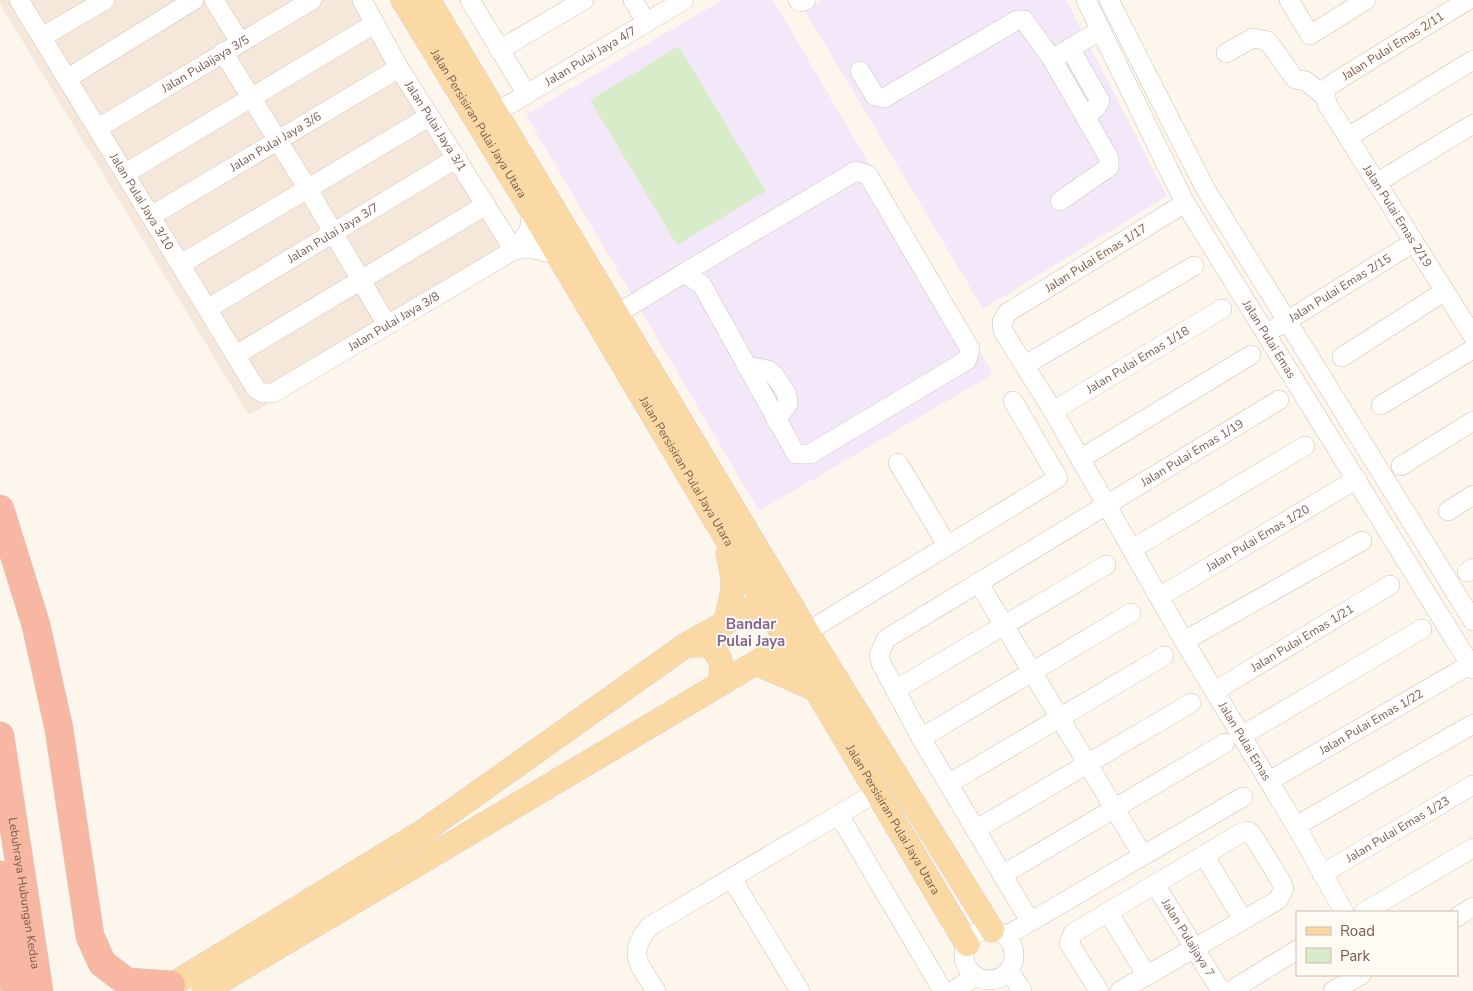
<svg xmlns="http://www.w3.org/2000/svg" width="1473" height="991" font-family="'Nunito Sans',sans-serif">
  <rect width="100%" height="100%" fill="#fdf6ec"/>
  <polygon fill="#f5e8da" points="0,0 367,0 521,251 249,415 0,4"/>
  <g fill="#f3e8fa">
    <polygon points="722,0 773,0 993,374 759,511 526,115"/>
    <polygon points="822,0 1066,0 1167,196 983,309 805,11"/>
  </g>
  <polygon fill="#d8ecc9" points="679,46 766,191 677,245 590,100"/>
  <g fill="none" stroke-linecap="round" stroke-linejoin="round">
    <defs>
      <g id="minor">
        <path id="s1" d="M 19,0 L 256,389 L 263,393 L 273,393 L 514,250 L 529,231 L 532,211"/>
        <polyline points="214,0 240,42"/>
        <path id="s2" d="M 362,0 L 399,68 L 514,250"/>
        <polyline points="470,0 526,93"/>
        <polyline points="633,0 646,22"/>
        <polyline points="798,0 801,2 806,0"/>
        <path id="s3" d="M 1086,0 L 1185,203 L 1473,669"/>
        <polyline points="1109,0 1206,190 1473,621"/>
        <polyline points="1289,0 1310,35 1366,0"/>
        <path id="s4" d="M 1468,0 L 1338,80 L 1325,89 L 1327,104 L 1473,336"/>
        <polyline points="42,37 105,0"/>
        <polyline points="1070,48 1100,101 1096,108 1084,115"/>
        <polyline points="499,50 584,0"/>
        <polyline points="223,52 308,189 387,325"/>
        <polyline points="1226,53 1253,38 1268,41 1295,79 1306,81 1324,96"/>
        <polyline points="1052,59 1109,158 1109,167 1060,201"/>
        <polyline points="860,71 875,96 884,98 1017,20 1024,20 1052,59 1101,30"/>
        <polyline points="68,78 194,0"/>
        <path id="s5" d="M 497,112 L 684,0"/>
        <path id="s6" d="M 98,128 L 312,0"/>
        <polyline points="1348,137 1473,60"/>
        <polyline points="126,173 374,24"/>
        <polyline points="1378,182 1473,124"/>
        <path id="s7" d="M 1185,203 L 1007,313 L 1002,322 L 1003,331 L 1053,411 L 1184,641 L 1296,826 L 1344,912"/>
        <path id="s8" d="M 151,216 L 399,68"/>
        <polyline points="514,250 530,248 558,255"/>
        <polyline points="181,264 430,116"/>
        <path id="s9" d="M 209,308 L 457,158"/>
        <polyline points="617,314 684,273 702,285 796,454 810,454 967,360 970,349 868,175 856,171 684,273"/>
        <path id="s10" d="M 1277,327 L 1414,242"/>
        <polyline points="236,355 486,205"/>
        <polyline points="1342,357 1445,291"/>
        <polyline points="1025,365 1194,266"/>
        <polyline points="746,366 768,370 775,376 787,394 788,404 776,420"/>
        <polyline points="1381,405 1473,349"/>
        <path id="s11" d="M 1053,411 L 1222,309"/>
        <polyline points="1080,459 1251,355"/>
        <polyline points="898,463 947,545"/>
        <polyline points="1401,466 1473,421"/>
        <polyline points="1448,511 1473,495"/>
        <polyline points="1132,549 1305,446"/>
        <polyline points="1467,572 1473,568"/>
        <polyline points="978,582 1142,854"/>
        <path id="s12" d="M 1159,597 L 1357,479"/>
        <polyline points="807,632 1058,478 1013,401"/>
        <polyline points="1184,641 1362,541"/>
        <polyline points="895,690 1106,565"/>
        <path id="s13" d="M 1215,691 L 1390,585"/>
        <polyline points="1241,736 1422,629"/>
        <polyline points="921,738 1131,613"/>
        <path id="s14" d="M 1269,781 L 1473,663"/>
        <polyline points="948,784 1164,656"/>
        <polyline points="839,815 943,991"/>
        <polyline points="1296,826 1473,724"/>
        <polyline points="975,830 1191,703"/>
        <polyline points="1204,855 1243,920"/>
        <path id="s15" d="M 1322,874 L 1473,785"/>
        <polyline points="1002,875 1225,743"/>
        <polyline points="732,879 800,991"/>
        <path id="s16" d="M 1156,886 L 1221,991"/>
        <polyline points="1108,912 1147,976"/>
        <polyline points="1364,912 1473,848"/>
        <polyline points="1457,917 1473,907"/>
        <path id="s17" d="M 1030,921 L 921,738 L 881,663 L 879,655 L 886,639 L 1279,400"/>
        <circle cx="989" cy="955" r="25"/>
        <polyline points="1006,936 1243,797"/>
        <polyline points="1009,970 1022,991"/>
        <path d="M 656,991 C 639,964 626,954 650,926 L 877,792"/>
        <polyline points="953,991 976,976"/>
        <polyline points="1099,991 1069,943 1073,933 1241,833 1248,831 1252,834 1282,883 1284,889 1278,900 1120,991"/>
        <polyline points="1230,991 1297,950"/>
        <polyline points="1333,991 1361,975"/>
      </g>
      <g id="major">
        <path id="s18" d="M 403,0 L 532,211 L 967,944"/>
        <polyline points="428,0 807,632 992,930"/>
        <path d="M 725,623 C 733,595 736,584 728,554"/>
        <path d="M 686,645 L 709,645 C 723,658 723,666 720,684"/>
        <polyline points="756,663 813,688"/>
        <polyline points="162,991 424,831 686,645 777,594"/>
        <polyline points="204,991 801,636"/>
      </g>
      <g id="highway">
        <polyline points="0,509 36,625 59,729 90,936 102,963 127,982 171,985"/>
        <path id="s19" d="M 0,736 L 39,991"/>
        <polyline points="0,875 15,991"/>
      </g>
    </defs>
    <use href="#minor" stroke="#d1beb0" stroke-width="20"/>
    <use href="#major" stroke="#dad1cd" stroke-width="25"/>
    <use href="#highway" stroke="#dad1cd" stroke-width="29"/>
    <use href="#minor" stroke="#fff" stroke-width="19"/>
    <use href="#major" stroke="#fbd9a5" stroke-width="24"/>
    <use href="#highway" stroke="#f7b7a3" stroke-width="28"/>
  </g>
  <g text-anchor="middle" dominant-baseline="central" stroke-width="4" stroke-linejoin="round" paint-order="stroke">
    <g font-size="12" fill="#7a5c4d" stroke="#fffaf3">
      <text transform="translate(1393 46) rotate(-32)">Jalan Pulai Emas 2/11</text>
      <text stroke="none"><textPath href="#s5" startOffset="109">Jalan Pulai Jaya 4/7</textPath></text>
      <text stroke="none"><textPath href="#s6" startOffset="125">Jalan Pulaijaya 3/5</textPath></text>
      <text stroke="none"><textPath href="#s18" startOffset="145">Jalan Persisiran Pulai Jaya Utara</textPath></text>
      <text stroke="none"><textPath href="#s2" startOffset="146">Jalan Pulai Jaya 3/1</textPath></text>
      <text stroke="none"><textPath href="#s8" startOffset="145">Jalan Pulai Jaya 3/6</textPath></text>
      <text stroke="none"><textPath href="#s1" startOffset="236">Jalan Pulai Jaya 3/10</textPath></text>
      <text stroke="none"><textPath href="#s4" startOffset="316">Jalan Pulai Emas 2/19</textPath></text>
      <text stroke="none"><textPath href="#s9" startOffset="145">Jalan Pulai Jaya 3/7</textPath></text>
      <text transform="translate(1096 258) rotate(-32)">Jalan Pulai Emas 1/17</text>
      <text stroke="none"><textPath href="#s10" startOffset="74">Jalan Pulai Emas 2/15</textPath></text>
      <text stroke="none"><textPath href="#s1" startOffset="614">Jalan Pulai Jaya 3/8</textPath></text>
      <text stroke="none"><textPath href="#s3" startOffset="386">Jalan Pulai Emas</textPath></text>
      <text stroke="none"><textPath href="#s11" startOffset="99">Jalan Pulai Emas 1/18</textPath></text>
      <text stroke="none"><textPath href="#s17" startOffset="682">Jalan Pulai Emas 1/19</textPath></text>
      <text stroke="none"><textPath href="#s18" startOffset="550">Jalan Persisiran Pulai Jaya Utara</textPath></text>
      <text stroke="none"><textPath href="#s12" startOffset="115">Jalan Pulai Emas 1/20</textPath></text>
      <text stroke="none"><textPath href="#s13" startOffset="102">Jalan Pulai Emas 1/21</textPath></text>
      <text stroke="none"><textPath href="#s14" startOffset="118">Jalan Pulai Emas 1/22</textPath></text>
      <text stroke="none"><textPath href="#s7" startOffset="705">Jalan Pulai Emas</textPath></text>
      <text stroke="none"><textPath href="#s18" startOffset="955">Jalan Persisiran Pulai Jaya Utara</textPath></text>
      <text stroke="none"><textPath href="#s15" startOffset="88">Jalan Pulai Emas 1/23</textPath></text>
      <text stroke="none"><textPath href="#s19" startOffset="159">Lebuhraya Hubungan Kedua</textPath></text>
      <text stroke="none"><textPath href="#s16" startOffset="61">Jalan Pulaijaya 7</textPath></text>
    </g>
    <g font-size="15" font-weight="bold" fill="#846695" stroke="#fffaf3">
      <text x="751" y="624">Bandar<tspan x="751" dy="17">Pulai Jaya</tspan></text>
    </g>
  </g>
  <rect x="1296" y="911" width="162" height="65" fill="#fffaf3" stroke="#cabbb1"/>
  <rect x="1306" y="927" width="25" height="8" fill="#fbd9a5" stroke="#cabbb1"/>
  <text x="1340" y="936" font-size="15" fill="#7a5c4d">Road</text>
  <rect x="1306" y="948" width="25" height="15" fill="#d8ecc9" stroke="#cabbb1"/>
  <text x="1340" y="961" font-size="15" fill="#7a5c4d">Park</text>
</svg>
